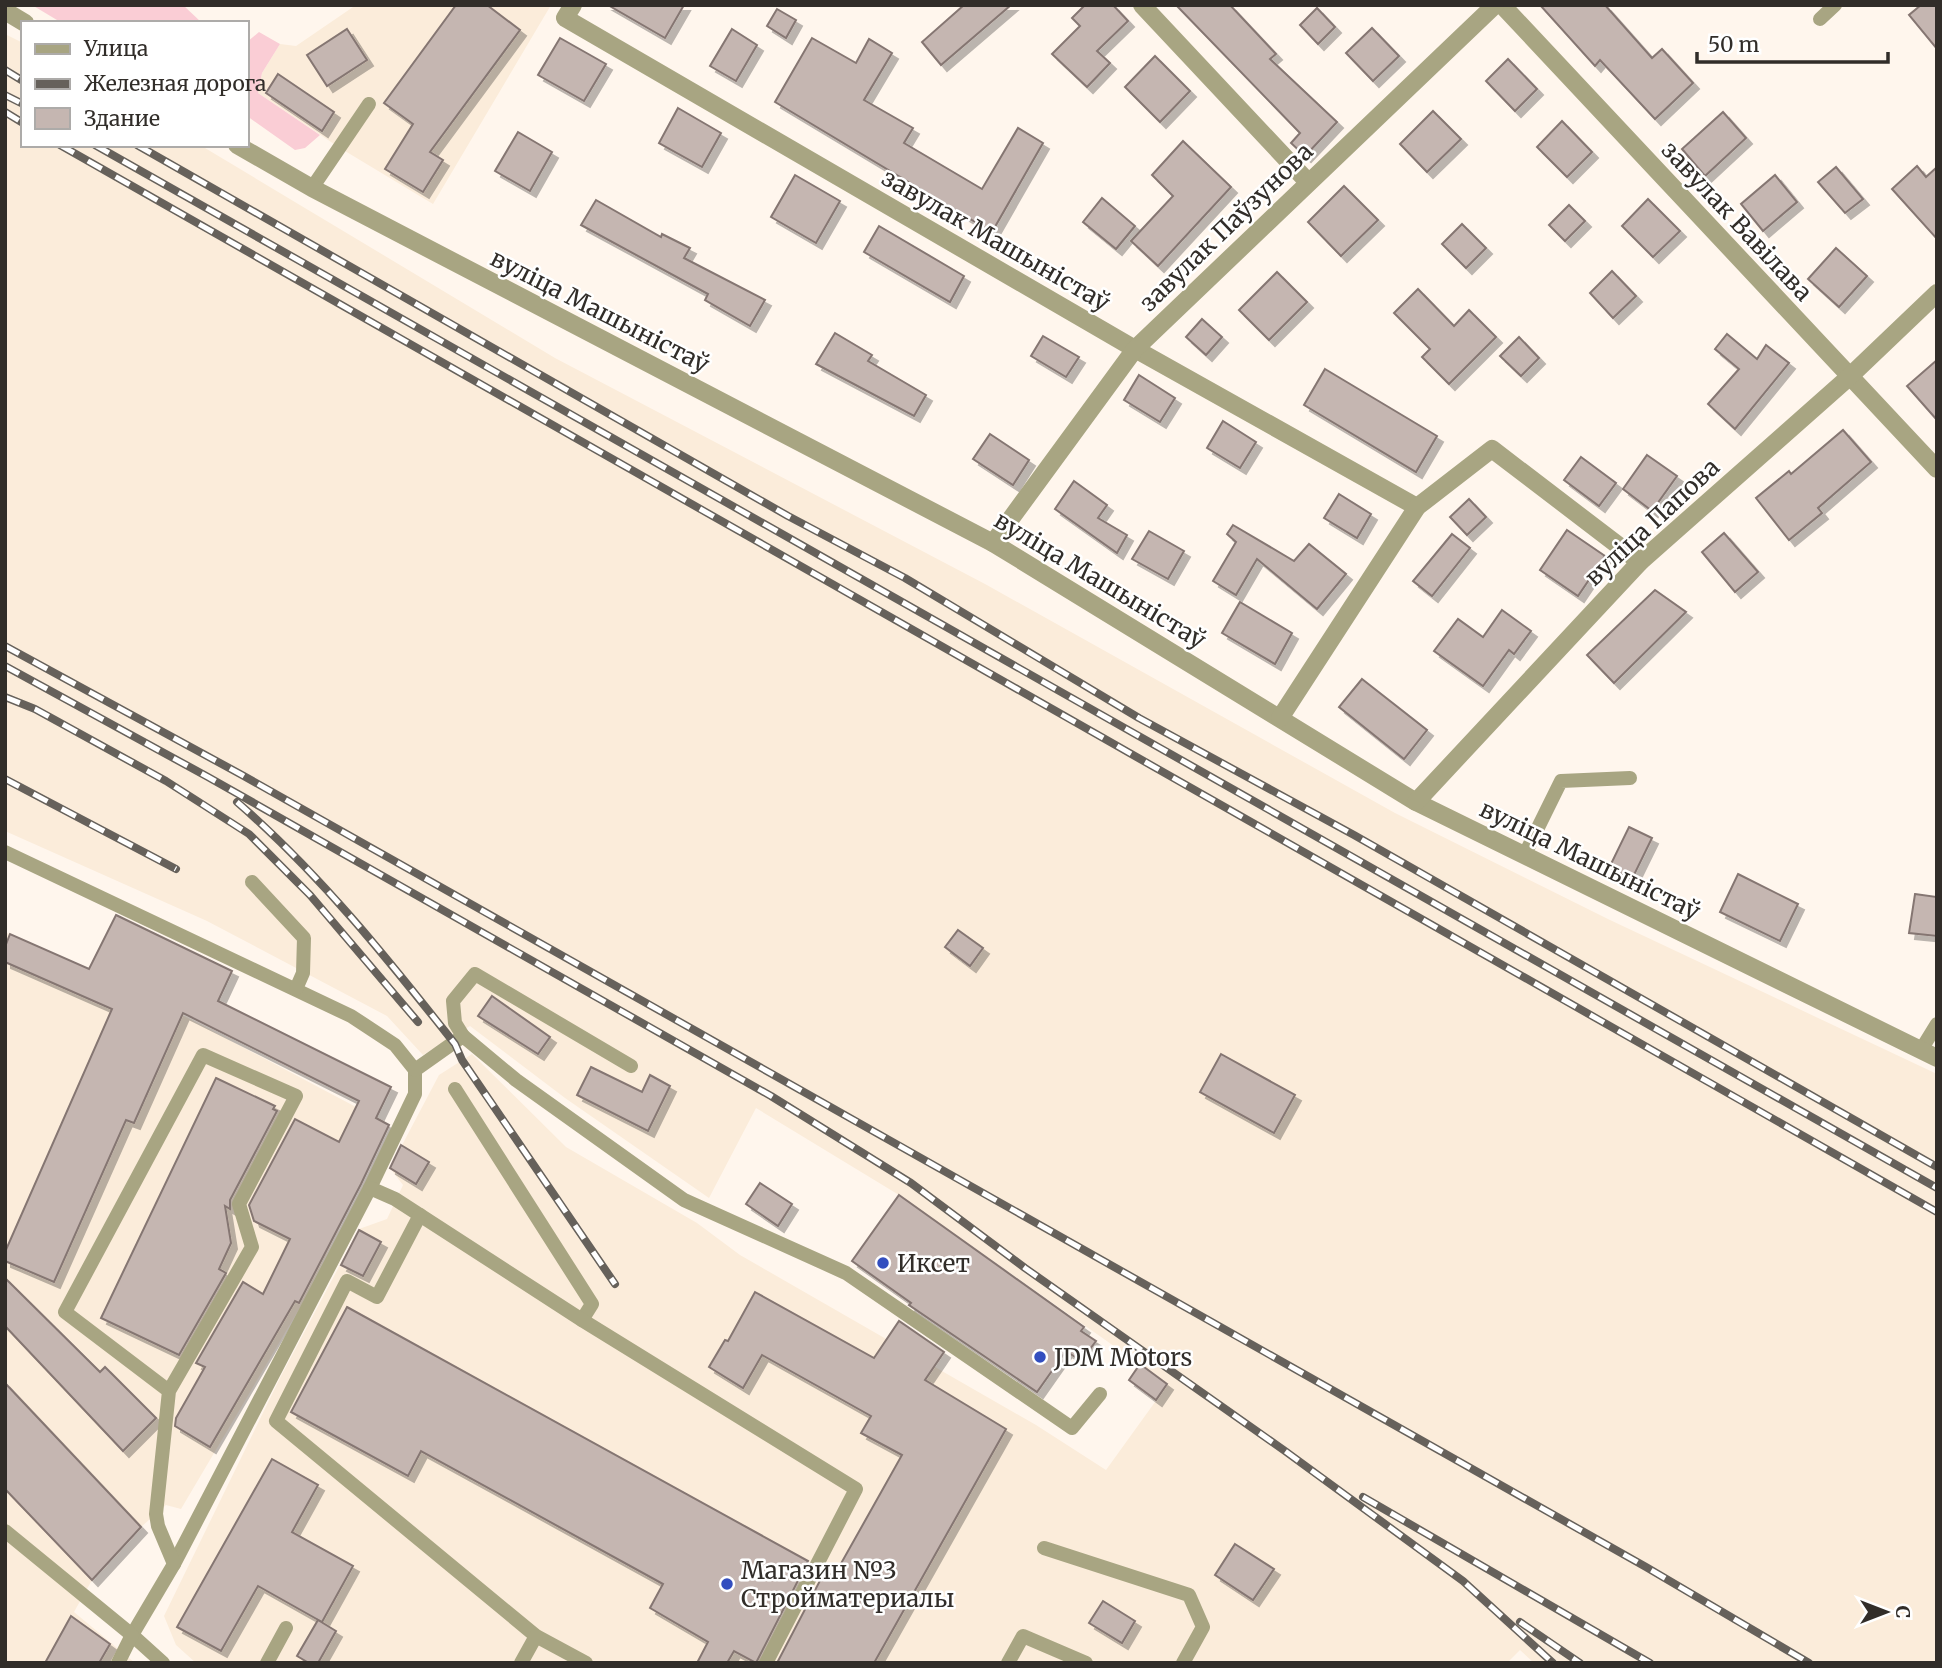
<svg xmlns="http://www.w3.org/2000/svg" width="1942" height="1668" font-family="Merriweather,serif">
  <defs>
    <filter id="shadow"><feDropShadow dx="6" dy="6" stdDeviation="0" flood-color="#0004"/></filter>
  </defs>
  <rect width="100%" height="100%" fill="#fff6ed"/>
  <g fill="#fbecda">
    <polygon points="356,5 551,5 433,204 340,148 258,93 262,73 280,44 296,46"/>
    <polygon points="5,34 23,43 23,145 200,145 555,358 985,584 1395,813 1610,920 1937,1074 1937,1663 1534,1663 1520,1650 1507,1663 196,1663 176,1645 164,1616 280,1378 359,1229 387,1219 403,1185 390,1168 439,1075 472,1054 566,1147 697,1223 740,1255 1036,1425 1106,1470 1168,1384 899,1195 756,1108 709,1198 565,1098 470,1026 423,1055 387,1016 207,921 5,831"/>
    <polygon points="5,932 182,1015 390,1125 302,1304 181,1509 166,1505 141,1527 92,1580 74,1612 135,1663 5,1663"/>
  </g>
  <g fill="#facdd5">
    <polygon points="32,5 183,5 202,23 62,23"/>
    <polygon points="259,32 280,44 262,73 258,93 320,135 305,148 295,150 247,116 247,42"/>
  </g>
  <g fill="#c5b6b1" stroke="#857672" stroke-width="2" filter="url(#shadow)">
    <polygon points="456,5 487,5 520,30 430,152 443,160 423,192 385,169 413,124 384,103"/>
    <polygon points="608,5 684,5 665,38"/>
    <polygon points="964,5 1011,5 941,65 922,42"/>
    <polygon points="1085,5 1113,5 1128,21 1097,51 1110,63 1087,87 1052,54 1080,26 1072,18"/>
    <polygon points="1176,5 1230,5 1276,54 1270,59 1337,122 1305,156 1291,143 1300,133"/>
    <polygon points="1540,5 1605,5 1652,58 1662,49 1693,83 1655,119 1600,60 1595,66"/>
    <polygon points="1921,5 1937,5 1937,49 1909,15"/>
    <polygon points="1317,8 1335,27 1318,44 1300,25"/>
    <polygon points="777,9 796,20 786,38 767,26"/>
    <polygon points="1372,28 1399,56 1373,81 1346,53"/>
    <polygon points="347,29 367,60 327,86 307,55"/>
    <polygon points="732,29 757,45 736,81 710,66"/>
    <polygon points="560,38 606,64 584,101 538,75"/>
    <polygon points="812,38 856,63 869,39 892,53 864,100 913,128 904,143 982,189 1018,128 1043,143 992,232 775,102"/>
    <polygon points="1155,56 1190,91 1160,122 1125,87"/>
    <polygon points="1508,59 1537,89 1515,111 1486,81"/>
    <polygon points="278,74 334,112 322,131 266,93"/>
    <polygon points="678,108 721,133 702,167 659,143"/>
    <polygon points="1433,111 1461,139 1427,172 1400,144"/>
    <polygon points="1723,112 1746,138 1705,176 1682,149"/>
    <polygon points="1562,121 1592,152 1567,177 1537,147"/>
    <polygon points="518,132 552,152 530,191 495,171"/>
    <polygon points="1183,141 1231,187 1158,266 1131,241 1173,196 1152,175"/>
    <polygon points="1917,166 1926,177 1937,167 1937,239 1892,189"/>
    <polygon points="1836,167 1863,199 1845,213 1818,182"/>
    <polygon points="795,175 840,201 816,243 771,217"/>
    <polygon points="1775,175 1797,202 1763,231 1741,204"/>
    <polygon points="1344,186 1378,220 1341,256 1308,222"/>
    <polygon points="1102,198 1135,226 1116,249 1083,222"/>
    <polygon points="1648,199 1680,231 1653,257 1622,226"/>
    <polygon points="596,200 661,237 662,234 690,248 684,258 765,300 750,326 705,300 708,294 581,225"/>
    <polygon points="1569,205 1585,221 1565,241 1549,225"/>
    <polygon points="1462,224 1486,248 1466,268 1442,244"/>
    <polygon points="879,226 964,276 950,302 864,252"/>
    <polygon points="1836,248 1867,276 1839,307 1808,279"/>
    <polygon points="1612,271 1636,296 1613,318 1590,293"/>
    <polygon points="1277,272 1307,302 1269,340 1239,310"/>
    <polygon points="1418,289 1454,326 1469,310 1496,337 1449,384 1422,357 1430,349 1394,313"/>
    <polygon points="1202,319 1222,337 1206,355 1186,337"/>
    <polygon points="835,333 872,355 868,361 926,395 914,416 816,364"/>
    <polygon points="1727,334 1757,359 1766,345 1789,363 1735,429 1708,404 1739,369 1715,349"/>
    <polygon points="1043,336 1079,357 1066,377 1031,356"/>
    <polygon points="1519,337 1539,358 1521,376 1500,356"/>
    <polygon points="1937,360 1937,420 1907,386"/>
    <polygon points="1325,369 1437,436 1416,472 1304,405"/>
    <polygon points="1139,375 1175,398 1160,422 1124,400"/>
    <polygon points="1223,421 1256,442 1240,468 1207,448"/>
    <polygon points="1843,430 1871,462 1818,508 1822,513 1789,540 1756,498 1789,471 1791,474"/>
    <polygon points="990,434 1029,460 1013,485 973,459"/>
    <polygon points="1647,455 1677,476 1652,511 1623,489"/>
    <polygon points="1581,457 1616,483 1599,506 1564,480"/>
    <polygon points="1074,481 1107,505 1098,518 1127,535 1117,553 1055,509"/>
    <polygon points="1339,494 1371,514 1357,538 1324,518"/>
    <polygon points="1469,499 1486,517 1467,535 1450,517"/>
    <polygon points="1233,525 1294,561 1309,544 1346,574 1317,609 1257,559 1236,595 1213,581 1236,542 1227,534"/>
    <polygon points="1567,530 1605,556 1578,596 1540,570"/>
    <polygon points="1149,531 1184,551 1168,579 1132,559"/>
    <polygon points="1724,533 1758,572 1735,592 1702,552"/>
    <polygon points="1452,534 1470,548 1432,596 1413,581"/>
    <polygon points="1655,590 1686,612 1614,683 1587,655"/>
    <polygon points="1240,602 1292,633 1275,664 1222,633"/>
    <polygon points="1502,610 1531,631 1514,654 1509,650 1483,686 1434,651 1458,619 1483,637"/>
    <polygon points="1362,679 1427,730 1404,759 1339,707"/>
    <polygon points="1629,827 1652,838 1632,879 1609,868"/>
    <polygon points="1738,874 1798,904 1780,941 1720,912"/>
    <polygon points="1915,894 1937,897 1937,936 1909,933"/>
    <polygon points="116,915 232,971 218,1001 391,1087 376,1118 389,1125 361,1184 299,1303 295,1301 210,1447 175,1426 176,1418 205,1367 196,1363 243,1282 263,1294 290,1239 254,1221 249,1205 295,1119 339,1142 359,1101 183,1013 134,1123 126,1120 54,1282 5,1261 5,1252 112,1009 5,962 5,947 10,934 89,969"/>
    <polygon points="958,930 983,948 970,966 945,947"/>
    <polygon points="492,996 550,1037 538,1054 478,1016"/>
    <polygon points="1221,1054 1295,1095 1274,1133 1200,1092"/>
    <polygon points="591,1067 642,1092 650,1075 670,1086 648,1131 577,1095"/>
    <polygon points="216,1078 275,1106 273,1109 277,1111 230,1200 230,1209 225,1206 231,1243 219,1269 226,1273 179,1355 101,1318"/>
    <polygon points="401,1145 429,1162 416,1184 390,1168"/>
    <polygon points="760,1183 792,1204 778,1226 746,1204"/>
    <polygon points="899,1195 1084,1327 1081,1331 1096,1341 1081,1361 1066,1351 1037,1392 909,1305 911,1303 852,1261"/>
    <polygon points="359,1230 381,1242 363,1276 341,1265"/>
    <polygon points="5,1278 100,1372 105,1367 156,1418 123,1451 5,1326"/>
    <polygon points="755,1292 874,1358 899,1321 944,1352 925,1380 1006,1429 874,1663 777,1663 825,1571 834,1576 902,1455 861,1433 871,1416 762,1355 743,1388 709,1367 725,1340 728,1341"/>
    <polygon points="347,1307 808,1561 756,1663 734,1651 727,1663 697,1663 708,1642 650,1608 663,1584 421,1451 408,1476 291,1412"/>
    <polygon points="1140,1364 1167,1384 1156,1400 1129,1380"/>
    <polygon points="5,1383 141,1527 92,1580 5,1489"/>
    <polygon points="272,1459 318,1485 292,1532 353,1566 322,1622 258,1586 221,1651 177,1627"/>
    <polygon points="1235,1544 1274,1569 1253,1600 1215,1575"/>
    <polygon points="1103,1601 1135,1621 1122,1643 1089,1623"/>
    <polygon points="71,1616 110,1644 99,1663 45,1663"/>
    <polygon points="318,1620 336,1631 318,1663 309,1663 297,1656"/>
  </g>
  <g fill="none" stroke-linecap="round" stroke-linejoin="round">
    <g stroke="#a8a582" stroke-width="14">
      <polyline points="1820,19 1835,5"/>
      <polyline points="312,188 369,104"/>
      <polyline points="5,852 351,1016 395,1045 415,1070 415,1094 370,1188 174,1564 132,1635 163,1663"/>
      <polyline points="1525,854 1561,781 1630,778"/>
      <polyline points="252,882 304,938 303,973 296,989"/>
      <polyline points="463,1036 455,1023 453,1001 475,974 631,1066"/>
      <polyline points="1921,1050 1937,1024"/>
      <polyline points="415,1070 463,1036 516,1080 684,1200 846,1273 1072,1428 1100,1394"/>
      <polyline points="455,1089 592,1304 582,1320"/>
      <polyline points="370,1188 395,1199 582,1320 856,1489 766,1663"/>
      <polyline points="420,1215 377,1297 347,1281 276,1421 536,1636 586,1663"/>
      <polyline points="169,1391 65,1312 203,1055 296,1096 239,1204 252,1247 169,1391 156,1514 158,1526 174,1564"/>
      <polyline points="5,1531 132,1635 118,1663"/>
      <polyline points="1044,1548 1189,1595 1203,1627 1183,1663"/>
      <polyline points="267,1663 286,1628"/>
      <polyline points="521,1663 536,1636"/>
      <polyline points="1008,1663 1023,1636 1086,1663"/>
    </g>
    <g stroke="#a8a582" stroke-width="18">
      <polyline points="573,5 565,18 1135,349 1417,507"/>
      <polyline points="1142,5 1308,182"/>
      <polyline points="1502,5 1937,469"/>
      <polyline points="5,11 25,23"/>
      <polyline points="237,145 312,188 993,543 1416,802 1937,1058"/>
      <polyline points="993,543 1135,349 1495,5"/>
      <polyline points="1280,718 1417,507 1492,449 1640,562"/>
      <polyline points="1416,802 1640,562 1848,378 1937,293"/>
    </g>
    <defs>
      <g id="rail">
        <polyline points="5,70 23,81"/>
        <polyline points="5,95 23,104"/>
        <polyline points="5,112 23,123"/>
        <polyline points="60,145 1937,1212"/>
        <polyline points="95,145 1937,1188"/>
        <polyline points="137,145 788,516 905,578 1139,718 1354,835 1937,1167"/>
        <polyline points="5,646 242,775 1646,1567 1809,1663"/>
        <polyline points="5,666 208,777 771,1096 911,1183 1025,1268 1285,1451 1463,1581 1553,1663"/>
        <polyline points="5,697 35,709 166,781 249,834 310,895 418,1022"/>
        <polyline points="5,779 176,869"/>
        <path d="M 237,802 C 320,874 387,958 455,1044 L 462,1060 L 615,1284"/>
        <polyline points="1363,1497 1650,1663"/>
        <polyline points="1520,1622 1580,1663"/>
      </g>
    </defs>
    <use href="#rail" stroke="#66615b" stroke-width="8"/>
    <use href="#rail" stroke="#fff" stroke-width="5" stroke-dasharray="16" stroke-linecap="butt"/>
  </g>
  <g fill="#334ebf" stroke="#fff" stroke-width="2.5">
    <circle cx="883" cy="1263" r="7"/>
    <circle cx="1040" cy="1357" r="7"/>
    <circle cx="727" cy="1584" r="7"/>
  </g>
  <g text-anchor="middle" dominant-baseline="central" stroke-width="5" stroke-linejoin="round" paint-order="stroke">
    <g font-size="24" fill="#312d29" stroke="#fff">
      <text transform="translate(1737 221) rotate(47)">завулак Вавілава</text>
      <text transform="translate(1226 227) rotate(-44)">завулак Паўзунова</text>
      <text transform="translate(996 240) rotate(30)">завулак Машыністаў</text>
      <text transform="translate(600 311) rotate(27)">вуліца Машыністаў</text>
      <text transform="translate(1652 522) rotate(-43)">вуліца Папова</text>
      <text transform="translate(1100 580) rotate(31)">вуліца Машыністаў</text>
      <text transform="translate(1590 860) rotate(26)">вуліца Машыністаў</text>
    </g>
    <g font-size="24" fill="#312d29" stroke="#fff" text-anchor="start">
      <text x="897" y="1263">Иксет</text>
      <text x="1054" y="1357">JDM Motors</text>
      <text x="741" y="1570">Магазин №3<tspan x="741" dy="28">Стройматериалы</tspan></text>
    </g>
  </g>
  <rect width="1942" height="1668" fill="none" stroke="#312d29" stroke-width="14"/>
  <rect x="21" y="21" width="228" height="126" fill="#ffffff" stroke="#adaba9" stroke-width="2"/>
  <rect x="35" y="44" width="35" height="10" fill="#a8a582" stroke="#adaba9" stroke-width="2"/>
  <text x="84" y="56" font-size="21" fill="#312d29">Улица</text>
  <rect x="35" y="79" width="35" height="10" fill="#66615b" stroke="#adaba9" stroke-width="2"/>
  <text x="84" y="91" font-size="21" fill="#312d29">Железная дорога</text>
  <rect x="35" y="108" width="35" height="21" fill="#c5b6b1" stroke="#adaba9" stroke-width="2"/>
  <text x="84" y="126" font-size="21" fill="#312d29">Здание</text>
  <g transform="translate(1886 1612) rotate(90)" stroke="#ffffff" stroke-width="5" paint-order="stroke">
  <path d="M0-5L12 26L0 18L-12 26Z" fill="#312d29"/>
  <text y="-10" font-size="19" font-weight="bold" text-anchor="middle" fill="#312d29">С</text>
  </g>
  <path d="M1697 52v10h191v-10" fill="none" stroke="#312d29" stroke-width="3.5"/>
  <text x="1708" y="52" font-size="21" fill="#312d29" stroke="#ffffff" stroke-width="5" paint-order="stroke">50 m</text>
</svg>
